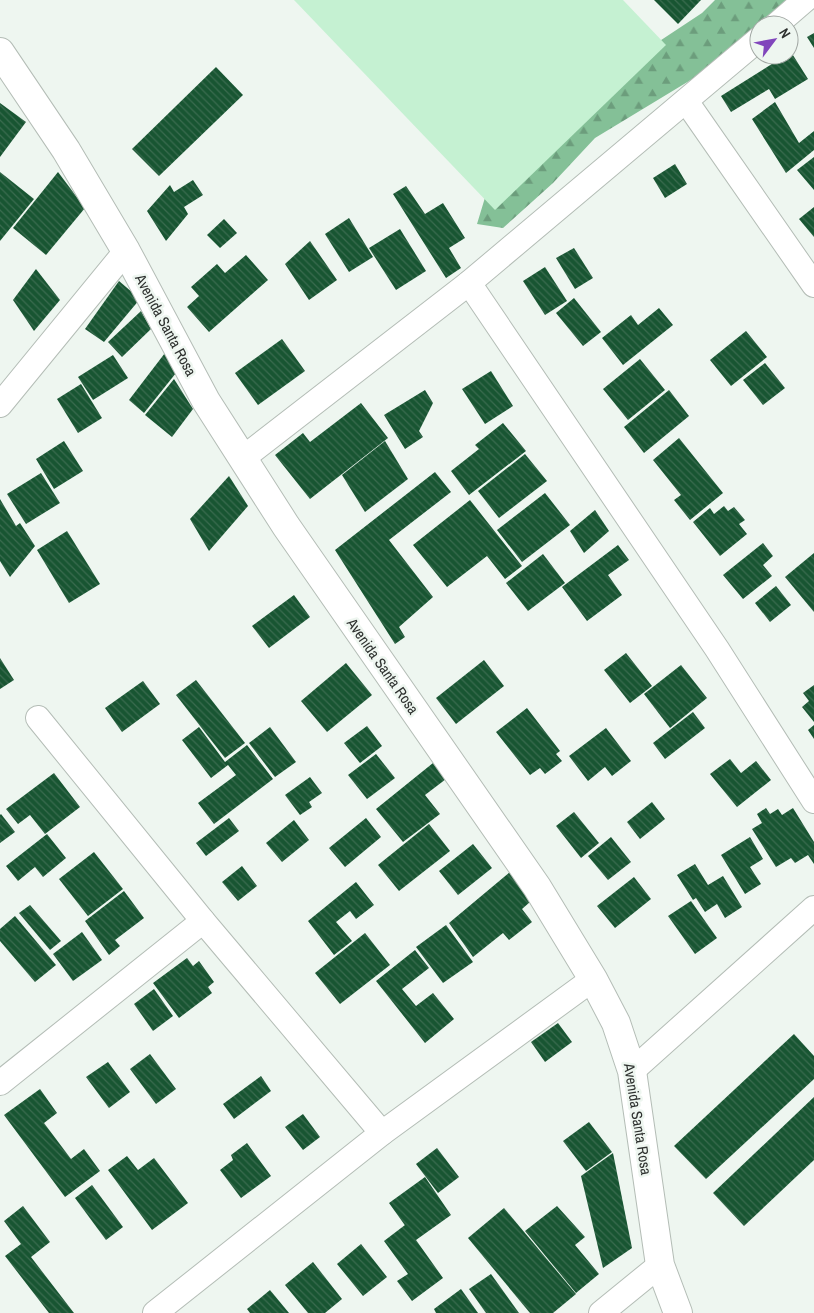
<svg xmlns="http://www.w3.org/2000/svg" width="814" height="1313" font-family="'Archivo Narrow',sans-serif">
  <defs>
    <pattern id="forest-firs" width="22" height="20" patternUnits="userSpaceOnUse" patternTransform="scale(1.25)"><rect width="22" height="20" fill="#84c097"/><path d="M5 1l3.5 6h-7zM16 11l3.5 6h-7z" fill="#6c9d7c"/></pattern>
    <pattern id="building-back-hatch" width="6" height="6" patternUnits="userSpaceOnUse" patternTransform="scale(1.25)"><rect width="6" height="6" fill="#185532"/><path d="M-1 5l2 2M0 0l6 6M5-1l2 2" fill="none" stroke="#3a6b4f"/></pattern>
  </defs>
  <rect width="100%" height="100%" fill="#eef6f0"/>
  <polygon fill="url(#forest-firs)" points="715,0 791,0 764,25 759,25 759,29 694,78 595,138 553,183 503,228 477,224 487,191 640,54 702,13"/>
  <polygon fill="#c5f1d2" points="294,0 623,0 666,45 495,210"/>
  <g fill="url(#building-back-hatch)">
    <polygon points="654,0 701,0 678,24"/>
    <polygon points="814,33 814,48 807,37"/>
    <polygon points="791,52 808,79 775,99 769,89 731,112 721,96 786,55 789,55"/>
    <polygon points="216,67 243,95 159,176 132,149"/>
    <polygon points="775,102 799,143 814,131 814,150 786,173 752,119"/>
    <polygon points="0,103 26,122 0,157"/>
    <polygon points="814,157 814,190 797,170"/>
    <polygon points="675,164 687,184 665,198 653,178"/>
    <polygon points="0,172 34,199 0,241"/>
    <polygon points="58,172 85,208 46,255 13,228"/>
    <polygon points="193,180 203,195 184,207 188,214 166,241 147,211 170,185 174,192"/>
    <polygon points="406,186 425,214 443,203 465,238 449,248 461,268 446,278 393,194"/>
    <polygon points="814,207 814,237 799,219"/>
    <polygon points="349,218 373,257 349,272 325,234"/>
    <polygon points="224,219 237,233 220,248 207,235"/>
    <polygon points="400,229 426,271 396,290 369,248"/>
    <polygon points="310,241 337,280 309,300 285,264"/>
    <polygon points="574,248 593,278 575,289 556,258"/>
    <polygon points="246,255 268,280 209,332 187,307 199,296 191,287 217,264 225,273"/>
    <polygon points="545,267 567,301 545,315 523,281"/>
    <polygon points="36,269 60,300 34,331 13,300"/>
    <polygon points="119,281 140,299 104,342 85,329"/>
    <polygon points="574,298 601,332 583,346 556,313"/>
    <polygon points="659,308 673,325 623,365 602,338 631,315 638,325"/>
    <polygon points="141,311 151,329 122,357 108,342"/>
    <polygon points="746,331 767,357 731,386 710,360"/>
    <polygon points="282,339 305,371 258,405 235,373"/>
    <polygon points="165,353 176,373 144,413 129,400"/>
    <polygon points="113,355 128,378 93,400 78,377"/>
    <polygon points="640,359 665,390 628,420 603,389"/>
    <polygon points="765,363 785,388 763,405 743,380"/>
    <polygon points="491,371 513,406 485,424 462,389"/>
    <polygon points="174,379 193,409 172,437 145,415"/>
    <polygon points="81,384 102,418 78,433 57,399"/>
    <polygon points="425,390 433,403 419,431 423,437 405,449 384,415"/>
    <polygon points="669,390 689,416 644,453 624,427"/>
    <polygon points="361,403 388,438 310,499 275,455 303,433 310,442"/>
    <polygon points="503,423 526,451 469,495 451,471 479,449 475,445"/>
    <polygon points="679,438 723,493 690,520 674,500 681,495 653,460"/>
    <polygon points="64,441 83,471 54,489 36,459"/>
    <polygon points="385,441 408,479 365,512 342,475"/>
    <polygon points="525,454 547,481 499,518 478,491"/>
    <polygon points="435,472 451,492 389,540 433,597 399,627 405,637 395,644 335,550"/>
    <polygon points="41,473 60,503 26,524 7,494"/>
    <polygon points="229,476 248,506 209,551 190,519"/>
    <polygon points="545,493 570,525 522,562 497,530"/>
    <polygon points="0,499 16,526 20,523 35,546 10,577 0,561"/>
    <polygon points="470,500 522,566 505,579 487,556 447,587 413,545"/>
    <polygon points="724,506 728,511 734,507 745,520 739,524 747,534 720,556 693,522 710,508 714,514"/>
    <polygon points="595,510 609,531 584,553 570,531"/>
    <polygon points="67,531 100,584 69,603 37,550"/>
    <polygon points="763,543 773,556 763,565 772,576 743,599 723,575"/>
    <polygon points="618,545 629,560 608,575 622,595 587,621 562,587"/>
    <polygon points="814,553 814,612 785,577"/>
    <polygon points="543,554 565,583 528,611 506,583"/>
    <polygon points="776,586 791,605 770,622 755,603"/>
    <polygon points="294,595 310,617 269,648 252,626"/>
    <polygon points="626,653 652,686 630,703 604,670"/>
    <polygon points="0,658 14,680 0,689"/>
    <polygon points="484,660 504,686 456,724 436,698"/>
    <polygon points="346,663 372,695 327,732 301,701"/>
    <polygon points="681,665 707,698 670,728 644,694"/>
    <polygon points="196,680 245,743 225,758 176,695"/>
    <polygon points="143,681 160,704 122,732 105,708"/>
    <polygon points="814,685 814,722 802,707 809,701 803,693"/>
    <polygon points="527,708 560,751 556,754 562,761 545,774 540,768 530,775 496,732"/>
    <polygon points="693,712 705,728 665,759 653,743"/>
    <polygon points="814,725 814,739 808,730"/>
    <polygon points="367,726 382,746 360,763 344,743"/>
    <polygon points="199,727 225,762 247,745 273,779 214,824 198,803 236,775 228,765 211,778 182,740"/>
    <polygon points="270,727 296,762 275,777 249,743"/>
    <polygon points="606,728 631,761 612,776 605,767 588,781 569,756"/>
    <polygon points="376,754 395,778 367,799 348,775"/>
    <polygon points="730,759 741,773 756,761 771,780 737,807 710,774"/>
    <polygon points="433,763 446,779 425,795 440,814 403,842 376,809"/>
    <polygon points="54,773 80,807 45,834 30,815 18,824 6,809"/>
    <polygon points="310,777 322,793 309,802 312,807 300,815 285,795"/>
    <polygon points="652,802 665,819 640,839 627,822"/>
    <polygon points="766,808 770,814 778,809 782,815 793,808 814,842 814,864 808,855 795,863 791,858 776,867 752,829 762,823 757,814"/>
    <polygon points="574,812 599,843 581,858 556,826"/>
    <polygon points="1,814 15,832 0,843 0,815"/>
    <polygon points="229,818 239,831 206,856 196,843"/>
    <polygon points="366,818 381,837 345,867 329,848"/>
    <polygon points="294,820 309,840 282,862 266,843"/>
    <polygon points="429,824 450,851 399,891 378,865"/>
    <polygon points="47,834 66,858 43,877 35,867 18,881 6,866"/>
    <polygon points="611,837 631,862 608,880 588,856"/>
    <polygon points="750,837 763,859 750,867 761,884 745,894 721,855"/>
    <polygon points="473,844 492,868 458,895 439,871"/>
    <polygon points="94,852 123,889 88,916 59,879"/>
    <polygon points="695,864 708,885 723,876 742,907 725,918 717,904 705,912 696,898 693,900 677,875"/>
    <polygon points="242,866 257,886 238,901 222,882"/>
    <polygon points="510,872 530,902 522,909 532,922 509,940 503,933 473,957 449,923"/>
    <polygon points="634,877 651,899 615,928 597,906"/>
    <polygon points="356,882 374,905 356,919 350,911 336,922 352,941 334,955 308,921"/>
    <polygon points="124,891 144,918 115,940 120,946 109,955 85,921"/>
    <polygon points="691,901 717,938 695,954 668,916"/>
    <polygon points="30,905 61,941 50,950 19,913"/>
    <polygon points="15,916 56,965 35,982 0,941 0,929"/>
    <polygon points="446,925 473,962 443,983 416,947"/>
    <polygon points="82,932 102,960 73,981 53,954"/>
    <polygon points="365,933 390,965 340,1004 315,973"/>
    <polygon points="415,950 429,968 402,989 416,1006 433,993 454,1019 425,1043 376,981"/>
    <polygon points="187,958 193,966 199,961 214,982 208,987 212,993 179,1018 153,983"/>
    <polygon points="154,989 173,1016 153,1031 134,1004"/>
    <polygon points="558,1023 572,1042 545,1062 531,1042"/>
    <polygon points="794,1034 814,1056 814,1079 706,1179 674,1146"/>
    <polygon points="150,1054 176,1089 156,1104 130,1069"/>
    <polygon points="108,1062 130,1092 109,1108 86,1077"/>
    <polygon points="261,1076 271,1091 234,1119 223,1104"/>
    <polygon points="40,1089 57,1113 44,1123 71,1159 84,1149 100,1171 65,1197 4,1115"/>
    <polygon points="814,1097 814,1160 744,1226 713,1193"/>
    <polygon points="303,1114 320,1137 303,1150 285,1127"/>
    <polygon points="589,1122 612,1152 586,1171 563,1141"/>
    <polygon points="247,1143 271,1176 241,1198 220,1170 233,1160 231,1155"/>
    <polygon points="437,1148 459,1177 438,1193 416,1164"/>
    <polygon points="613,1153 632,1248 603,1268 581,1176"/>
    <polygon points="127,1156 138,1170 154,1158 188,1203 152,1230 108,1170"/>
    <polygon points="425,1177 451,1215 416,1240 443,1278 412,1301 397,1281 408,1274 384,1241 405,1225 414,1238 389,1203"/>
    <polygon points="92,1185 123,1227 106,1240 75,1198"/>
    <polygon points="23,1206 50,1242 31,1257 74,1313 49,1313 5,1256 21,1244 4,1221"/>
    <polygon points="557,1206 585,1237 575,1245 599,1274 576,1293 525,1231"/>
    <polygon points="504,1208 576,1294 553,1313 530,1313 468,1238"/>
    <polygon points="361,1244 387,1277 363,1296 337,1264"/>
    <polygon points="313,1262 342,1299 325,1313 308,1313 285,1285"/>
    <polygon points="491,1274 519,1313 486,1313 469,1289"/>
    <polygon points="461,1289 478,1313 436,1313 434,1309"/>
    <polygon points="270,1290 289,1313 250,1313 247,1309"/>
  </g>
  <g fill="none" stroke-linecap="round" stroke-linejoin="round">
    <defs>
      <g id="street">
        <polyline points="776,25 805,0"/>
        <polyline points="686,101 814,285"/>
        <polyline points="469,283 717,649 814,801"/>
        <polyline points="0,405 126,251"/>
        <polyline points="243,458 469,283 759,39"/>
        <polyline points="38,718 203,921 382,1133"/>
        <polyline points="632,1071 814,908"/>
        <polyline points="0,1083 203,921"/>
        <polyline points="155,1313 382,1133 593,979"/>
        <polyline points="601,1313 660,1265"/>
      </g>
      <polyline id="secondary" points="0,52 66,150 126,251 206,401 286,526 537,887 593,979 616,1023 632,1071 660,1265 678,1313"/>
    </defs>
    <use href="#street" stroke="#b4bdb6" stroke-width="26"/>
    <use href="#secondary" stroke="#b4bdb6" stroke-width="30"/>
    <use href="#street" stroke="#fff" stroke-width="24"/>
    <use href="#secondary" stroke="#fff" stroke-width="28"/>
  </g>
  <g text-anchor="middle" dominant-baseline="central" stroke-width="5" stroke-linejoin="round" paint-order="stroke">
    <g font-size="15" fill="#2e312f" stroke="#eef6f0">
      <text transform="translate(166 325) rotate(62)">Avenida Santa Rosa</text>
      <text transform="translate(383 666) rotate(55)">Avenida Santa Rosa</text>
      <text transform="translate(638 1119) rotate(81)">Avenida Santa Rosa</text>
    </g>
  </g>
  <g transform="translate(774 40) rotate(58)"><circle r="24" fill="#eef6f0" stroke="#a1a7a3"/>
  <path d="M0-4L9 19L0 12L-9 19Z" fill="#8146bc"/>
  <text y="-8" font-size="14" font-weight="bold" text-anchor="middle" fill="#2e312f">N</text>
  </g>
</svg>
